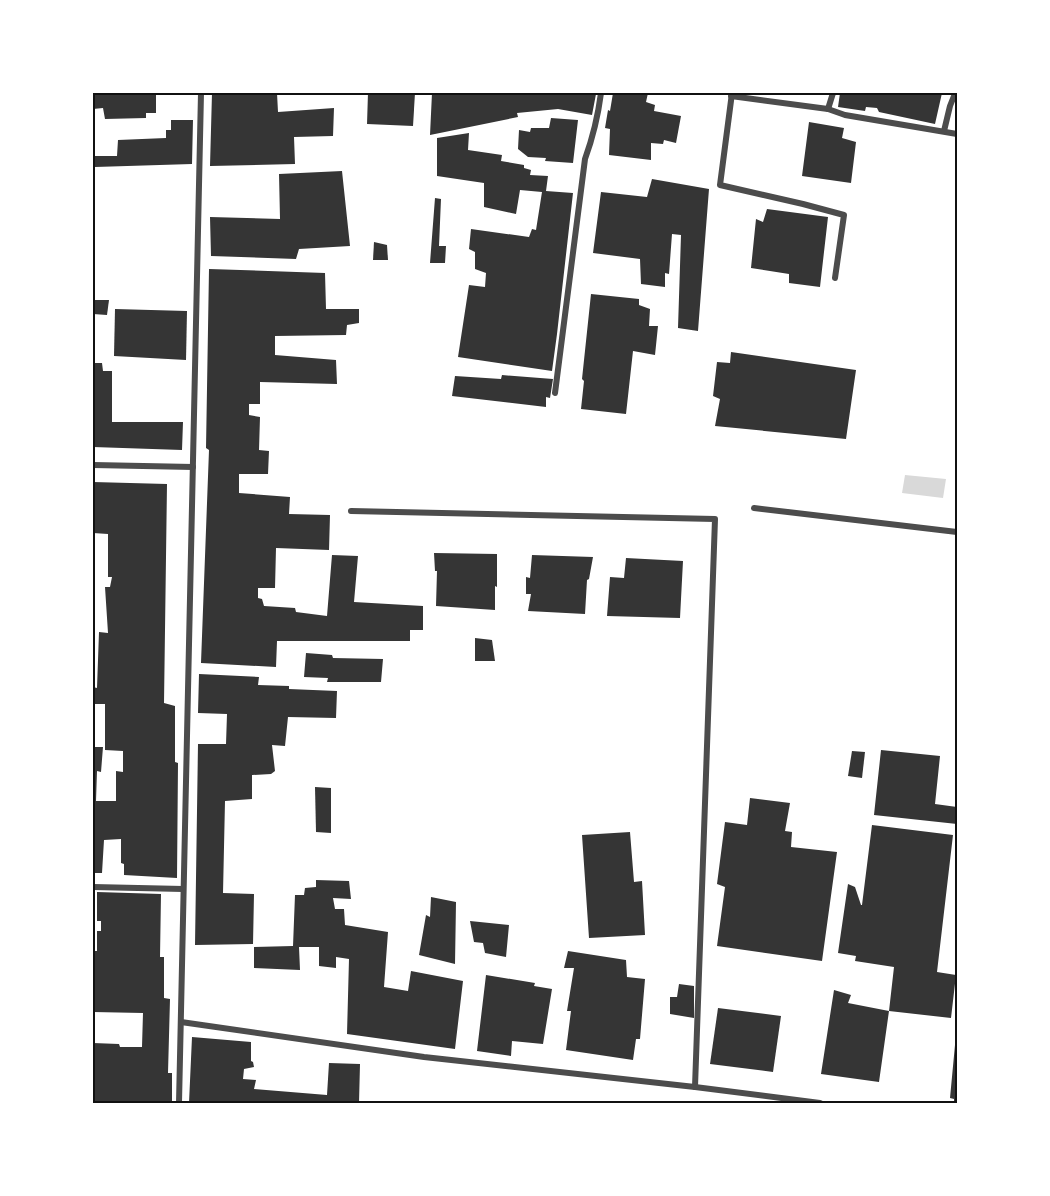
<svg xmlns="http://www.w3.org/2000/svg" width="1050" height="1196" font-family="Karla,sans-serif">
  <rect width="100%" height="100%" fill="#fff"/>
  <polygon fill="#d9d9d9" points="905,475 946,479 943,498 902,493"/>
  <g fill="#353535">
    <polygon points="93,93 156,93 156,113 146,113 146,118 105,119 103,108 93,109"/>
    <polygon points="212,93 277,93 278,112 334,108 333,136 294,137 295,164 210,166"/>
    <polygon points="368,93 415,93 413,126 367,124"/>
    <polygon points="432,93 593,93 596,94 592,115 558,109 517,113 518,117 430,135"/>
    <polygon points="613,93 648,93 646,102 655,105 654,111 681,116 676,143 664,140 663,144 651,143 651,160 609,155 610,129 605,128 608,110 610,111"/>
    <polygon points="840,93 942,93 935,124 879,112 877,108 866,107 865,111 838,107"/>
    <polygon points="551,118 578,120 573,163 545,161 546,158 528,157 518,149 519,130 530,132 531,128 549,128"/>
    <polygon points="171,120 193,120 192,164 95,167 95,156 117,156 118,140 166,138 166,130 171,130"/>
    <polygon points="809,122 844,128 842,138 856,142 851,183 802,176"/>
    <polygon points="469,133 468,150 502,155 501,161 524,165 524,168 531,170 530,175 548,176 546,191 573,193 557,334 552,371 458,357 469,285 485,287 486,273 475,269 475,252 469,249 471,229 529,237 532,229 536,230 542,192 520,190 516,214 484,207 484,183 437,176 437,138"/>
    <polygon points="342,171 350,246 299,249 296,259 211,256 210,217 280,219 279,174"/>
    <polygon points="652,179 709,189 698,331 678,328 681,235 672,234 669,274 665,273 665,287 641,284 640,259 593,253 601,192 647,197"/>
    <polygon points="435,198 441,199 439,246 446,246 445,263 430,263"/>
    <polygon points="767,209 828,217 820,287 789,283 789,274 751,268 756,219 763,222"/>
    <polygon points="374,242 387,245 388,260 373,260"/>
    <polygon points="209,269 325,273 326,309 359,309 359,323 347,325 346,335 275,336 275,355 336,360 337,384 260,382 260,404 249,404 249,415 260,417 259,450 269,451 268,474 239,474 239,493 290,497 289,514 330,515 329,550 276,548 275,588 258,588 258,598 262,599 264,606 295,608 296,612 327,616 332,555 358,556 354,602 423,606 423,630 410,630 410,641 277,641 276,667 201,663 209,450 206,448"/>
    <polygon points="591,294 639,299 639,305 650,309 649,326 658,326 655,355 633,351 626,414 581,409 584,381 582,379"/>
    <polygon points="93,300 109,300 107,315 93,314"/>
    <polygon points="115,309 187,311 186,360 114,356"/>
    <polygon points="731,352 856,370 846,439 715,426 720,399 713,396 717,362 730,363"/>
    <polygon points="93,363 102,363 103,371 112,371 112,422 183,422 182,450 93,447"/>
    <polygon points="502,375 553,379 550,398 546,397 546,407 452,396 455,376 501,379"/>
    <polygon points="93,482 167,484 164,703 175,706 175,762 178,763 177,878 124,875 124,864 121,863 121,839 104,840 102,873 93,873 93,747 103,747 101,772 97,771 96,801 116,801 116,771 123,772 123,751 105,750 105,704 93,704 93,687 97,688 99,632 108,633 105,587 110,587 112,577 108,577 108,534 93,533"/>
    <polygon points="434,553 497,554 497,587 495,586 495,610 436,606 437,571 435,571"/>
    <polygon points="532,555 593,557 589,579 587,580 585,614 528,611 531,594 526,594 526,577 530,578"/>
    <polygon points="626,558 683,561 680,618 607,616 610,577 624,578"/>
    <polygon points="475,638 492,640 495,661 475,661"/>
    <polygon points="306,653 332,655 333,658 383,659 381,682 327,682 328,678 304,677"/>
    <polygon points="199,674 259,677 258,685 289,686 289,689 337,691 336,718 288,717 285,746 272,745 275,771 271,774 252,775 252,799 225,801 223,893 254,894 253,944 195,945 198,744 226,744 227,714 198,713"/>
    <polygon points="881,750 940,756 935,804 957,807 957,824 874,815"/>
    <polygon points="852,751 865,752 862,778 848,776"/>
    <polygon points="315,787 331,788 331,833 316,832"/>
    <polygon points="750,798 790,803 785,831 792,832 791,847 837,852 822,961 717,946 725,887 717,884 725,822 747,825"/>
    <polygon points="872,825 953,835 937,972 956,975 951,1018 889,1011 879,1082 821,1074 834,990 851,995 848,1003 889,1011 894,967 855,961 856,956 838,953 848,884 855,887 861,905 862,905"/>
    <polygon points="630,832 634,882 642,881 645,935 589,938 582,835"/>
    <polygon points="316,880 349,881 351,899 333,898 335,909 344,909 345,925 388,932 384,987 408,991 411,971 463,981 455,1049 347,1034 349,959 336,957 336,968 319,966 319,947 299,947 300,970 254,968 254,947 293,946 295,895 304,895 305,888 316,887"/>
    <polygon points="97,892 161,894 160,957 164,957 164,998 170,999 168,1073 172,1073 172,1103 93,1103 93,1043 119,1044 120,1047 142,1047 143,1013 93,1012 93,951 97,951 97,931 101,931 101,921 97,921"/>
    <polygon points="431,897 456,902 455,964 419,955 426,915 430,917"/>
    <polygon points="470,921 509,925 506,957 485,953 483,943 474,942"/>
    <polygon points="568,951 626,960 627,977 645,979 640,1039 636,1039 633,1060 566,1050 571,1011 567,1011 574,968 564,968"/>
    <polygon points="486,975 535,983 534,986 552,989 543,1044 512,1041 511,1056 477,1051"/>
    <polygon points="679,984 694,986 694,1018 670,1014 670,997 677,997"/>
    <polygon points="718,1008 781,1016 773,1072 710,1064"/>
    <polygon points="192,1037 251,1042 251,1061 253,1062 254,1067 244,1069 243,1079 256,1080 254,1089 327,1095 329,1063 360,1064 359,1103 189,1103"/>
    <polygon points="955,1045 957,1045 957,1103 954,1103 954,1099 950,1098"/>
  </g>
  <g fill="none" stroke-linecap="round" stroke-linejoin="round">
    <g stroke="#4c4c4c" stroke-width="6">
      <polyline points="732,93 720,185 803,204 844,215 835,278"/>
      <polyline points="731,96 828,109 845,115 957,134"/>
      <polyline points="828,109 833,93"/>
      <polyline points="944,131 950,106 954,96 957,95"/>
      <path d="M 555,393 L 585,159 C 593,137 598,116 601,93"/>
      <polyline points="93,465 193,467"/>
      <polyline points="754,508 957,532"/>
      <polyline points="351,511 715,519 695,1087"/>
      <polyline points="93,887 183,889"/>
      <polyline points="181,1022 424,1057 695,1087 820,1103"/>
      <polyline points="179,1103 201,93"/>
    </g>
  </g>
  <rect width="1050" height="1196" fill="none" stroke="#ffffff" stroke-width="189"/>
  <rect x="94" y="94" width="862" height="1008" fill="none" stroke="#111" stroke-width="2"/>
</svg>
